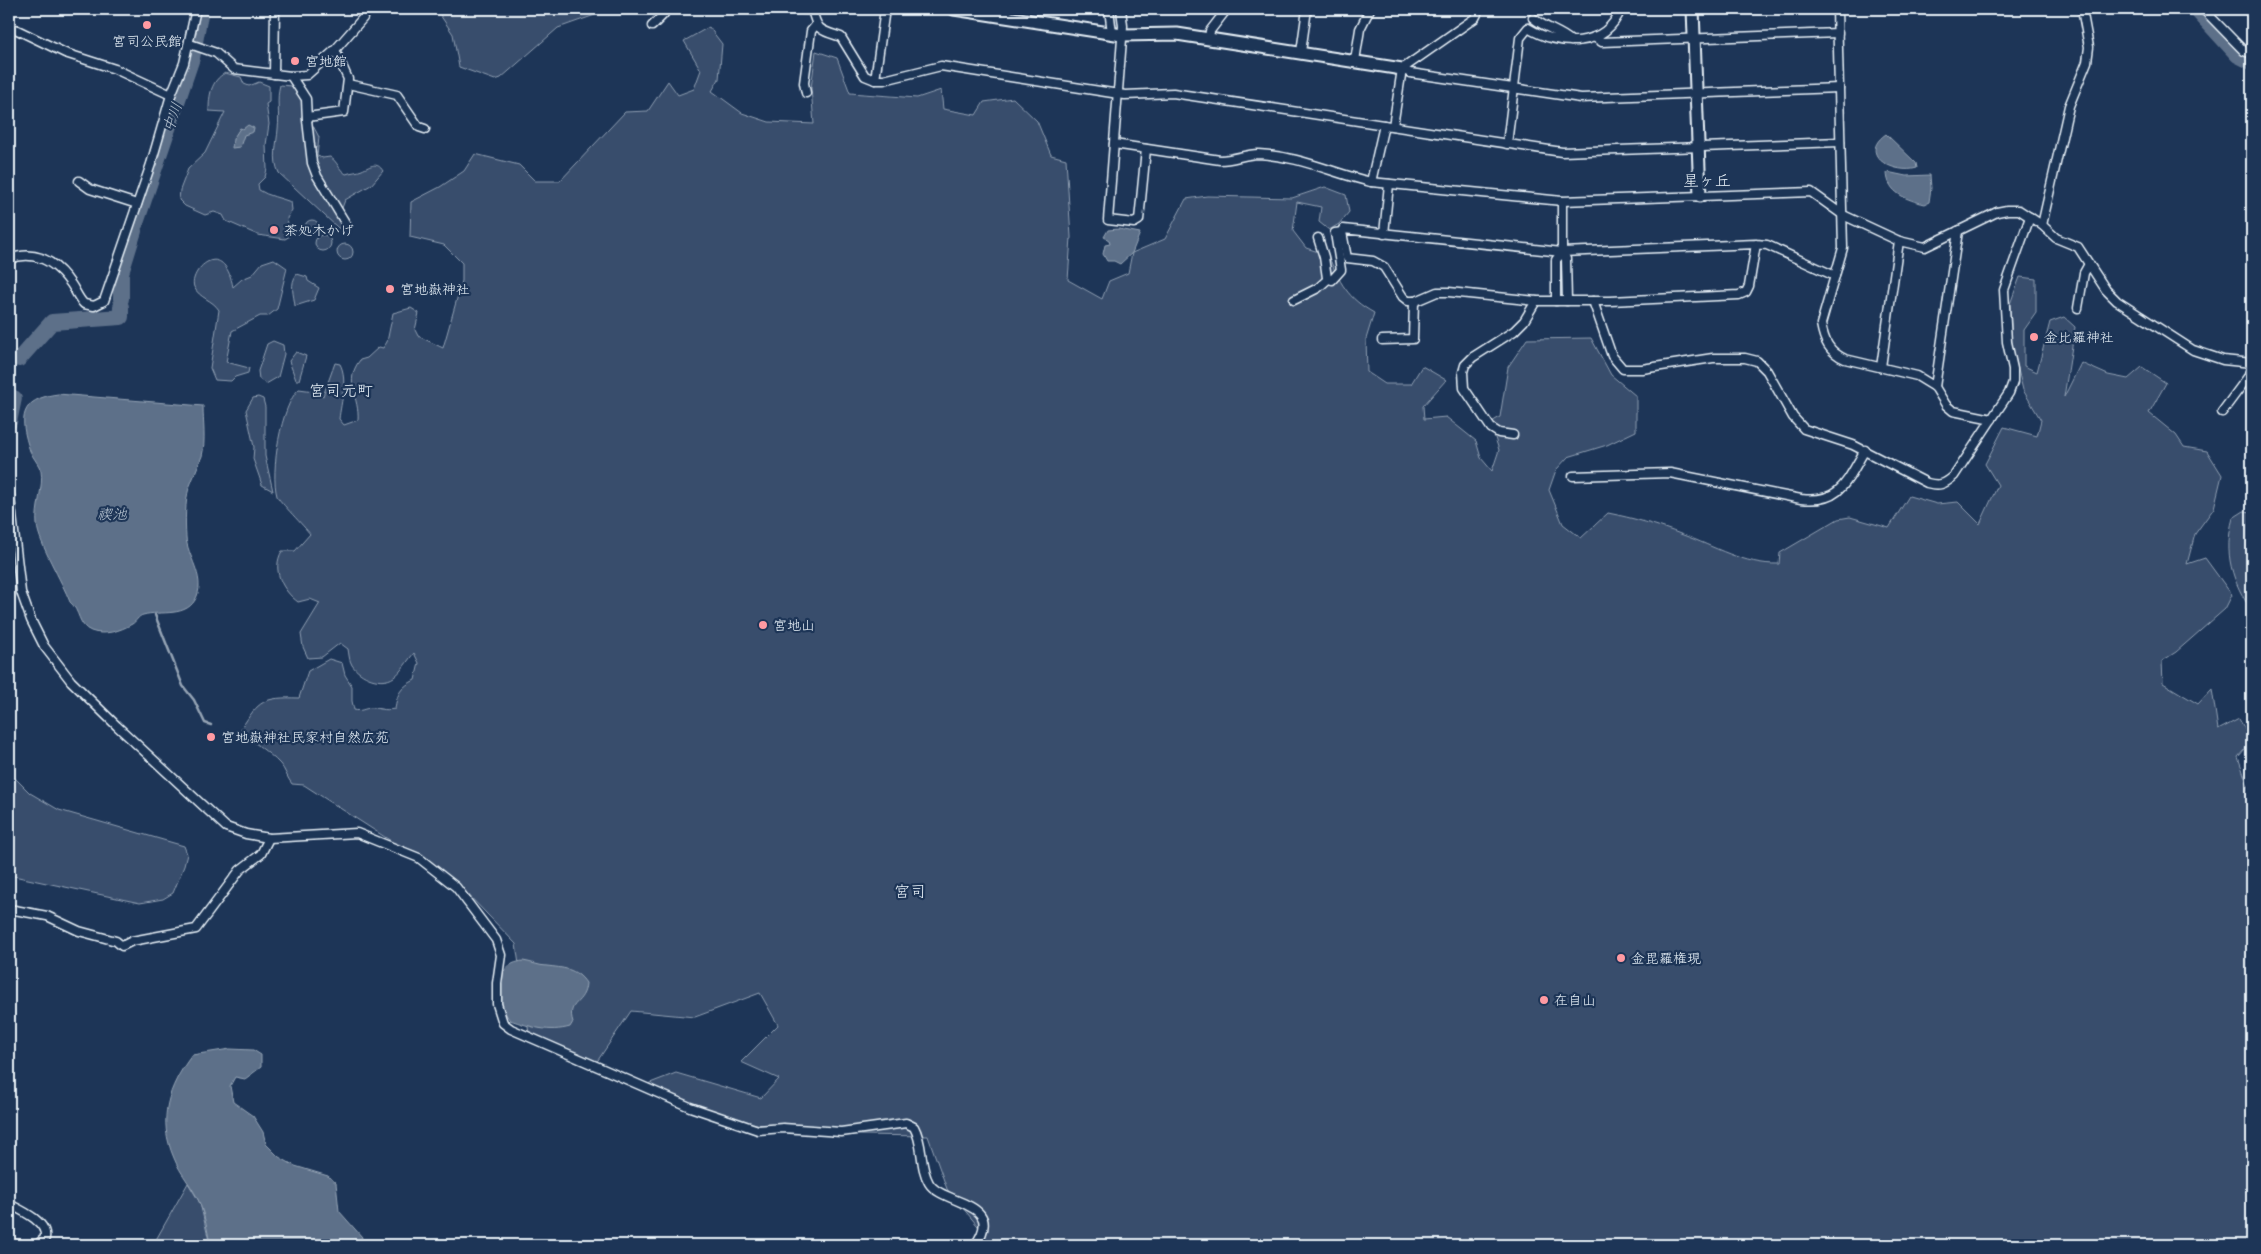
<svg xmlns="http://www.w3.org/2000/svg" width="2261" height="1254" font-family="Delius,'Klee One',sans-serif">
  <rect width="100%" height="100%" fill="#1d3557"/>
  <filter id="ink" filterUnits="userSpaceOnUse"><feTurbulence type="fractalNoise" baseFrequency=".02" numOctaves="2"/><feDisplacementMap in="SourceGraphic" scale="10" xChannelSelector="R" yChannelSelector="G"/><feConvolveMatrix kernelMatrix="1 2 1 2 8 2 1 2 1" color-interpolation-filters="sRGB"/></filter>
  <g filter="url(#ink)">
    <g fill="#374d6c" stroke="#909fb2">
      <polygon points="436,9 612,9 558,28 501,78 495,80 459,67 453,34"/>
      <path d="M 709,27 L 722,44 L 719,79 L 712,91 L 742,113 L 769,122 L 814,124 L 811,88 L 816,51 L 837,58 L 850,93 L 917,98 L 941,90 L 943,109 L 976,115 L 984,102 L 1013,98 L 1037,121 L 1051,155 L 1066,159 L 1071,237 L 1068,280 L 1102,299 L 1109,281 L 1128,273 L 1132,253 L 1165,239 L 1186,199 L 1207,196 L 1292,198 L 1325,187 L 1346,195 L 1349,212 L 1339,224 L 1329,230 L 1319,222 L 1321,207 L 1297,202 L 1293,231 L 1306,248 L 1328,255 C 1340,283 1347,298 1374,313 L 1366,339 L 1367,372 L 1385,384 L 1411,384 L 1422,366 L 1446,380 L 1423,406 L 1424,419 L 1446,417 L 1476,441 L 1481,458 L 1492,471 L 1499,450 L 1490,423 L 1500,417 L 1508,367 L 1527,339 L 1591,338 L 1611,375 L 1636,396 L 1636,431 L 1607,445 L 1568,457 L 1556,470 L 1549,490 L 1563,524 L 1581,538 L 1608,513 C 1633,518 1658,525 1683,535 C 1714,546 1744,565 1779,564 L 1780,553 L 1838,519 L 1850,517 L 1889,528 L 1909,496 L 1937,504 L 1958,502 L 1980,524 L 1998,485 L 1985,464 L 2004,427 L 2037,436 L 2041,420 L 2023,390 L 2012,345 L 2010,304 L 2020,277 L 2036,279 L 2036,313 L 2024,330 L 2024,366 L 2037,372 L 2050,322 L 2064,317 L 2075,327 L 2064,397 L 2081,363 L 2108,375 L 2128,379 L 2142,367 L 2166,383 L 2149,413 L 2176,435 L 2184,447 L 2207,451 L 2222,475 L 2214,508 L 2195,534 L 2187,564 L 2205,558 L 2232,595 L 2225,609 L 2176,652 L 2162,661 L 2163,683 L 2198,704 L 2212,689 L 2218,730 L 2239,719 L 2252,741 L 2238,757 L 2252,798 L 2252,1245 L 986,1245 L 982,1231 L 947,1189 L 928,1136 L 860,1135 L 727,1121 L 645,1085 L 676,1073 L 761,1098 L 779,1079 L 741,1062 L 778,1025 L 760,993 L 695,1017 L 631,1011 L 596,1063 L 529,1033 L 516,944 L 458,884 L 437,867 L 405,850 L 304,785 L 292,784 C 287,778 285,769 280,764 C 268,751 252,743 241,729 C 259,700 264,697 299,698 L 308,671 L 329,659 L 342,663 L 345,675 L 352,686 L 352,701 L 354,710 C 361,712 365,708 371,708 C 382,708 382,711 395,709 C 397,693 401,687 415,680 L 419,663 L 414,653 C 408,660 401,672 394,677 C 381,686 360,677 352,665 C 349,660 349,654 348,649 L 340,643 L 322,657 L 308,658 L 303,647 L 301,634 L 320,603 L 310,599 L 298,602 C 283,591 271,570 282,551 L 295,551 L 310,534 C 305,527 279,501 277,496 C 270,472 281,405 299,389 L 314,391 L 323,396 L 335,363 L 340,364 C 348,379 341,402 339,419 L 344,425 L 358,420 C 360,398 343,382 360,360 L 367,358 L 379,347 L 383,348 L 387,342 L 393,313 L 411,308 L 419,313 L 415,330 L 418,336 L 443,348 L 462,281 L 462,263 L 444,245 L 410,237 L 411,202 L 440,187 L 464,171 L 475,154 L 519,165 L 535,181 L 560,181 L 625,112 L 648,111 L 668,81 L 678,95 L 694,89 L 701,70 L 684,41 Z"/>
      <path d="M 225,73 L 241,77 L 244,84 L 249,86 L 259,82 L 269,86 L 269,102 L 266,104 L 269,124 L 266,145 L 267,169 L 265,177 L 258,184 L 259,190 C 268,196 281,198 291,202 L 292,210 L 287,218 L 290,236 L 285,239 L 258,235 L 226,221 L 223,215 L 214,212 L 205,215 L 185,206 L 179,200 L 180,190 L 188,169 L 205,153 L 225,112 L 209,111 C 209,95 211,81 225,73 Z"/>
      <path d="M 280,85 L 292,86 L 301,97 L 311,122 L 319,137 L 317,156 L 323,158 L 330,157 C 338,162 338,169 346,174 C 351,172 358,172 362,170 C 371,166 377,161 383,171 L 371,185 L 345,200 L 342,208 L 337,213 L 343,224 L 342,229 L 338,228 L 279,173 C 272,159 277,144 278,129 C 280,114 276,99 280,85 Z"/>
      <circle cx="312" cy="227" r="7"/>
      <circle cx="323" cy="243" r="8"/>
      <circle cx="345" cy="252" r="8"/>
      <path d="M 274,259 L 287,268 L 277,309 L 268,316 L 260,316 L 232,331 L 226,362 L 249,368 L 248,373 L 235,377 L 231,381 L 215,380 L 210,368 L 219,310 C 212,299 200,299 194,287 C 188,272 223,235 233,287 L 242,279 L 252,275 L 262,263 Z"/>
      <path d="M 297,274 L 307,277 L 308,281 L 319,288 L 314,300 L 295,306 C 294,295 289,284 297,274 Z"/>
      <polygon points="273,341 283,345 284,354 278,377 266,384 259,379 258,371 267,344"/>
      <polygon points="296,352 306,356 299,380 296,380 289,361"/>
      <polygon points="258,397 263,399 265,407 265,456 273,491 262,485 259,476 253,459 254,447 246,410 253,398"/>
      <path d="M 2244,511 L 2252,512 L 2252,611 C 2232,582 2223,553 2233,518 Z"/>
      <polygon points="9,772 30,793 59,810 184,846 187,854 184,866 173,893 163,899 140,903 9,875"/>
      <polygon points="188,1183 200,1203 210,1245 153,1245"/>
    </g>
    <g fill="#5d7089" stroke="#95a4b5">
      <polygon points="248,125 254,128 253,132 244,135 240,147 232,148 233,139 240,128 243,129"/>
      <path d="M 1886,134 L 1916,163 L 1917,168 C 1895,175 1856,155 1886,134 Z"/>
      <path d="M 1887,172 L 1906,176 L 1930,175 L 1931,188 L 1929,202 L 1925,204 C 1907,200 1887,193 1887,172 Z"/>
      <polygon points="1119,229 1140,233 1132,253 1120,264 1114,261 1107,261 1103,254 1105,245 1110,244 1109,240 1104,237 1108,230"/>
      <path d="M 58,394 L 203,406 C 203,422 206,441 202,456 C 198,467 193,477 189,488 C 185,501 185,523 186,537 C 187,556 205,576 197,596 C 188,619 160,610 143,615 C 138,616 136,622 132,624 C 120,631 104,636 91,631 C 78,626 80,610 70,602 C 62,581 39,544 37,525 C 35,509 44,485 41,471 C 39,464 33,458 30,451 C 19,418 19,399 58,394 Z"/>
      <path d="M 523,961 C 531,962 539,966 547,966 C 563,968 576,968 586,983 C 585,1005 566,1001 573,1022 L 570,1027 C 549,1033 531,1027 510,1020 C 500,1009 496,983 505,970 C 509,964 516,962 523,961 Z"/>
      <path d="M 230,1049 L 253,1050 L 261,1055 L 261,1067 L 245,1079 L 235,1077 L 230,1086 L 233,1102 L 253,1116 L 263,1132 L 266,1144 L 279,1157 L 295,1166 L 328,1176 L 336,1183 L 339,1211 L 362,1237 L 360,1245 L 210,1245 C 208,1232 205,1217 200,1204 C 194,1188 180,1174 174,1158 C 157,1119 168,1087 192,1055 Z"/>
    </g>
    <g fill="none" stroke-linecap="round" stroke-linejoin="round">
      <polyline stroke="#95a4b5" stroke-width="2.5" points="155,615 183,686 194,700 205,723 211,725"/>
      <g stroke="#5d7089" stroke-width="16">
        <polyline points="2196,9 2238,55 2252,62"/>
        <polyline points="136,223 192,58 201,9"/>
        <polyline points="121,299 121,273 134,231"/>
        <polyline points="19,359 52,322 121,317 121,307"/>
        <polyline points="9,422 14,398"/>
      </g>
      <defs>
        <g id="street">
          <polyline points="789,9 812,10"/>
          <path d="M 812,9 C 817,31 820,30 841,37 L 865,76 L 875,80 L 884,80 L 941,66 L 1125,95 L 1173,93 L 1562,152 L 1840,142"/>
          <polyline points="1109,9 1112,33"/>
          <polyline points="1121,9 1123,26 1108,220 1134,223 1139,220 1146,149"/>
          <path d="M 1837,9 L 1843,248 L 1821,324 C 1824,341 1829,352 1845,359 L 1917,376 L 1935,387 L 1946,405 L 1953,411 L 1992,419"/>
          <polyline points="2203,9 2244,51 2252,54"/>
          <path d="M 1533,18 C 1546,29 1560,31 1571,41"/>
          <polyline points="9,26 65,53 115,69 171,95"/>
          <polyline points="652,26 664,14 664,9"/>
          <polyline points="1594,37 1602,42 1838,33"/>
          <polyline points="1209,38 1210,31 1227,9"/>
          <polyline points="190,44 216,53 234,69 291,76 306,99 307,120 312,163 317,176 346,224"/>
          <polyline points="1301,52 1307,9"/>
          <polyline points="1355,61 1360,29 1370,9"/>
          <polyline points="1402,69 1410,73 1581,98 1839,88"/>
          <polyline points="274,74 275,9"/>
          <polyline points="291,76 307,75 335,50 363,18 364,9"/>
          <polyline points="875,80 885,9"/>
          <polyline points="348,84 397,95 419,127 425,129"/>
          <polyline points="806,93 804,83 811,31 816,25"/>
          <polyline points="307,117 344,112 348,79 335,50"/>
          <polyline points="1393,126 1402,69 1475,18 1477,14 1475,9"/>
          <path d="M 1114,144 L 1220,160 C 1233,160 1246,154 1258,154 C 1300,156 1332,173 1371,182 L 1562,201 L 1811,192 L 1843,215 L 1899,241 L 1925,247 L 1997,212 L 2007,210 L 2019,210 L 2042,225 L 2056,238 L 2078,247 L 2106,290 L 2117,301 L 2193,350 L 2223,360 L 2252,363"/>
          <path d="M 1507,144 L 1520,38 L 1528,28 C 1559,47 1605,49 1621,9"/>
          <polyline points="79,181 90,189 137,204"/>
          <polyline points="1371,182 1384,125"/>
          <polyline points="2042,225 2069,106 2087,62 2089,47 2082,9"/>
          <polyline points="1384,234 1389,184"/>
          <polyline points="1318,238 1324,257 1327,278 1332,280 1341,270 1335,233 1342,232"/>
          <polyline points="1756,244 1749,286 1746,292 1739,295 1610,301 1536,301 1449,292 1437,292 1416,301 1408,301 1403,297 1384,267 1373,261 1347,258 1342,232 1343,229 1562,252 1756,244 1767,245 1835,276"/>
          <polyline points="1562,252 1566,259 1567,301"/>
          <path d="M 9,259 C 36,249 56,262 71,284 C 76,291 78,298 84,304 L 94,306 L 104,301 L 151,164 L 171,95 L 184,63 L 196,9"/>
          <polyline points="1294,300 1318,288 1328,279"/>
          <polyline points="1556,301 1556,260 1562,252 1562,201"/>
          <path d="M 1593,301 L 1612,356 L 1623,369 L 1642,369 L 1713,358 L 1745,358 L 1757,361 L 1767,371 L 1793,417 L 1804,429 L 1853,445 L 1927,483 C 1939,486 1944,485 1954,476 L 2009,393 L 2013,382 L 2013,369 L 2007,342 L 2004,290 L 2030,217"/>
          <polyline points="2078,308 2084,273 2089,264"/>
          <polyline points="1382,340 1413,339 1414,301"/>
          <polyline points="1881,367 1899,241"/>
          <polyline points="1935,387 1958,231"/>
          <polyline points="2222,412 2248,377 2252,365"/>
          <polyline points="1513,435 1499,433 1491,428 1464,388 1463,372 1465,365 1473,357 1514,331 1524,321 1536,301"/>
          <path d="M 1573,476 L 1670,473 L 1801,499 C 1841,504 1847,480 1865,450"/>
          <path d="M 9,489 L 21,592 L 31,620 L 44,646 L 71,681 L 117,726 L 226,827 L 246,834 L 269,838 L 357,833 L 419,858 L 456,887 L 496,940 L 501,955 L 497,983 L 497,1004 L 503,1023 L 511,1029 L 690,1107 L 758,1130 L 783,1128 L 841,1132 L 906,1123 L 914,1127 C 924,1145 919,1166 929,1183 C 942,1205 1007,1201 975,1245"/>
          <polyline points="9,909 47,916 79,931 116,941 122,946 132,941 196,929 240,870 261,854 269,838"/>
          <path d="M 9,1204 C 21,1210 48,1222 45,1238 L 37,1245"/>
        </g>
        <g id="secondary">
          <polyline points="954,9 1122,35 1177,34 1402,69"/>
          <polyline points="1693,9 1700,196"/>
        </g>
      </defs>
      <use href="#street" stroke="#e8f1f8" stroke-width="11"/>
      <use href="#secondary" stroke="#e8f1f8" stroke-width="15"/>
      <use href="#street" stroke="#1d3557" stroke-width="8"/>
      <use href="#secondary" stroke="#1d3557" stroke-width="11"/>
    </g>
  </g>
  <g fill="#ff9aa2" stroke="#1d3557" stroke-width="2">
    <circle cx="147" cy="25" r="5"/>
    <circle cx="295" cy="61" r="5"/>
    <circle cx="274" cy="230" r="5"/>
    <circle cx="390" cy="289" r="5"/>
    <circle cx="2034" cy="337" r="5"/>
    <circle cx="763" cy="625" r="5"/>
    <circle cx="211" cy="737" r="5"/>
    <circle cx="1621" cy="958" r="5"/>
    <circle cx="1544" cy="1000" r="5"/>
  </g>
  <g text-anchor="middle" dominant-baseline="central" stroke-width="4.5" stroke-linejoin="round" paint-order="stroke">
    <g font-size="14" fill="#e8f1f8" stroke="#1d3557" text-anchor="start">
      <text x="147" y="41" text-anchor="middle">宮司公民館</text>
      <text x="305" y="61">宮地館</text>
      <text x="284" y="230">茶処木かげ</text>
      <text x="400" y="289">宮地嶽神社</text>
      <text x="2044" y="337">金比羅神社</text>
      <text x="773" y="625">宮地山</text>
      <text x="221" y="737">宮地嶽神社民家村自然広苑</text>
      <text x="1631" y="958">金毘羅権現</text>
      <text x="1554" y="1000">在自山</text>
    </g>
    <g font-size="15" font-style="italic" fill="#b7c4d1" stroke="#1d3557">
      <text transform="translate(172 117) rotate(-71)">中川</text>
      <text x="112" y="513">禊池</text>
    </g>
    <g font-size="16" fill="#e8f1f8" stroke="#1d3557">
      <text x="1707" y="180">星ヶ丘</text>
      <text x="341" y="390">宮司元町</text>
      <text x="910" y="891">宮司</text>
    </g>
  </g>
  <rect width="2261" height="1254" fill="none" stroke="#1d3557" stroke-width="30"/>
  <rect x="15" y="15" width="2231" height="1224" fill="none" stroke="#e8f1f8" stroke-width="2" filter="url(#ink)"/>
</svg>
